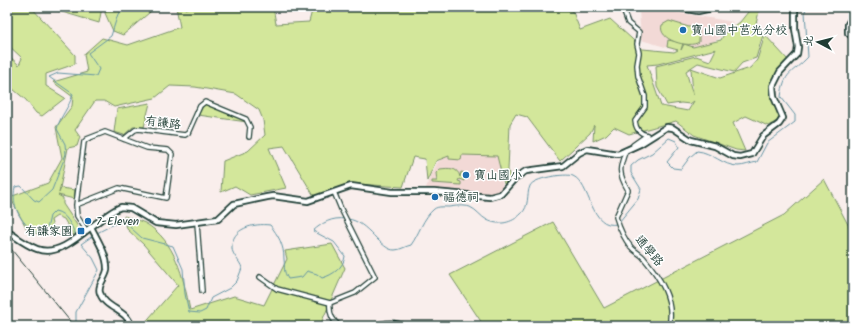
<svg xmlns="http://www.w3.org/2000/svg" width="860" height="333" font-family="Kalam,'LXGW WenKai TC',sans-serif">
  <rect width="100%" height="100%" fill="#f9eeec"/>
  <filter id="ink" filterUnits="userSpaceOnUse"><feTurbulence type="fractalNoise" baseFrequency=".025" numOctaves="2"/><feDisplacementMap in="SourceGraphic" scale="8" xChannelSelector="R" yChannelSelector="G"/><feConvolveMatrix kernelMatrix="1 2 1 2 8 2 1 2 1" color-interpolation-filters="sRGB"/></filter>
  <g filter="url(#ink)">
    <g fill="#f2d9d6">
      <polygon points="639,9 657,9 733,22 719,38 693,55 641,40"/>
      <polygon points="450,152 497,152 503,189 498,194 491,196 425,190 437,163"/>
    </g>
    <g fill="#d3e79b" stroke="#799268" fill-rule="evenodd">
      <polygon points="7,7 31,7 75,55 75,64 46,74 46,86 65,98 42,116 36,113 26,100 7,84 7,54 19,65 22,58 7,44"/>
      <polygon points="52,7 102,7 99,23 59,11"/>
      <polygon points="107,7 156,7 123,35 113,31 105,13"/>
      <path d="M 176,7 L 185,7 L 185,9 L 190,7 L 273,7 L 276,24 L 309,22 L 313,7 L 562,7 L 573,12 L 580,30 L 610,19 L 643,49 L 674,52 L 678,50 L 667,47 L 668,40 L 683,43 L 681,50 L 684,44 L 693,47 L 721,40 L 724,34 L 740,22 L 752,7 L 760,7 L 756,24 L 763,35 L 756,58 L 742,63 L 734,72 L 698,63 L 686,71 L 693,95 L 691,68 L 720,78 L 750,68 L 757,60 L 765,35 L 788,60 C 767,83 768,89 779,117 L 777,121 L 768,126 L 746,116 L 733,123 L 745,151 L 736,150 L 694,135 L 676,121 L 629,134 L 614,127 L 606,135 L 593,141 L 594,125 L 590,133 L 560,161 L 527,117 L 516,114 L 510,124 L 508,170 L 510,178 L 504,184 L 497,156 L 462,155 L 461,160 L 449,159 L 449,156 L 436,161 L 427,181 L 425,159 L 413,157 L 403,187 L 357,184 L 314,196 L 284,146 L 269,148 L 286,188 L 250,195 L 235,186 L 221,192 L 223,161 L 248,151 L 265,135 L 263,120 L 259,110 L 236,94 L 195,87 L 170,86 L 155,98 L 114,107 L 104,101 L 95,101 L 75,130 L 80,137 L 77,146 L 68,148 L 59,193 L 61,188 L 75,190 L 74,199 L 58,195 L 63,198 L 63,204 L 77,225 L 79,232 L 73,235 L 64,219 L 57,216 L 51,220 L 53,228 L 45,234 L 29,233 L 10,197 L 48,183 L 62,158 L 56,127 L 72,106 L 73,97 L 53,82 L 87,72 L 84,54 L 102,38 L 128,45 L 180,27 ZM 716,49 L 710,61 L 696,56 L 656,66 L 657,87 L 667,105 L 681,103 L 690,104 L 694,101 L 688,111 L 661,106 L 647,65 L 658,64 Z"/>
      <path d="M 669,21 L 699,30 L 699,42 C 689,49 657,40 662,25 Z"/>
      <polygon points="150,103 144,127 133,127 124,135 114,132 117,109"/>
      <polygon points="205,103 241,117 247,122 198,115"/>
      <path d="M 440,169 C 448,168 458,167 460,177 L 461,172 L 465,173 L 464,181 L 459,179 L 458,181 L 461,182 L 461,185 L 432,183 L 432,181 L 437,181 L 436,173 Z"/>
      <polygon points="824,179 853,234 853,326 484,326 450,275 553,222 604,308 784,215"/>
      <path d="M 124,216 C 131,218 138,220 145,223 C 176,241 183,277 190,310 L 234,296 L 264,305 L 287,259 L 285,251 L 332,244 L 345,268 L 322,321 L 330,326 L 142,326 L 178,285 L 144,245 L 127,229 Z"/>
    </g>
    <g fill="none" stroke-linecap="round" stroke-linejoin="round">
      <g stroke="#6395a5" stroke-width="1">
        <path d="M 348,219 C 368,221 381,251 395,250 C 400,250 406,246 411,245 C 419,234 423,218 434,209 C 438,206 444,207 449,207 C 455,206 464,205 470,207 C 477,210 481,217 487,220 C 499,226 512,223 521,214 C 530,206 526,195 530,186 C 533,178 565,173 573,176 C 591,184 590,230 617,224"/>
        <path d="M 619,222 L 638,199 L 641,189 L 631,173 L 631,166 L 638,160 L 652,153 L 669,138 L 676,141 L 679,147 L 667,162 L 673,168 L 681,169 L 690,157 L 697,151 C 712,152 723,166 738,166 C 744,166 751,163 757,162 L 767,143 L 795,122 L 795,115 L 781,97 C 784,71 792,74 808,57 L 805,12 L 806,7"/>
        <path d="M 97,233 L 122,220 L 142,238 L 173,246 L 183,269 L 185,294 L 189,312 L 200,313 L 206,310 L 211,298 L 230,288 L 237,281 L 242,268 C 240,261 232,255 232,248 C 231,228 254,223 270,225 C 278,235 284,245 284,259 C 285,269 283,270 288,279 L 302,277 L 307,271 L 317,274 L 322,278 C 333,275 344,267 345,256 L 334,242 L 313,231 C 322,223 332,217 345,219"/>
        <path d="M 77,237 C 71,226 67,213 55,211 L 50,216 L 47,229 L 36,232 C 20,223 11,205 15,187 L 21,186 L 34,200 L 39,202 L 52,190 L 66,154 L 65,144 L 57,129 C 60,116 69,108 73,94 L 49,77 L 58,73 L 96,76 L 99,69 L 88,53 L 111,36 L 118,14 L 127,7"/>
        <polyline points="76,326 76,312 99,270 93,258 81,244 94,235"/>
      </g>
      <defs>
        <g id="minor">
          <path d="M 622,7 L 628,23 L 639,32 L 637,44 L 639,53 L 637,65 L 638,76 L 645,96 L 645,107 L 635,121 C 636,129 639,133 647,135 L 633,145"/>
          <polyline points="124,139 135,130 138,129 185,135 188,133 200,106 205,102 246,119 250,127 249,137"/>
          <path d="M 626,150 C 619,168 618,173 628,190 L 616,217 C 619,227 624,239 631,247 C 634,251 639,253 643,257 C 659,276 675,300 669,326"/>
          <path d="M 334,192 L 341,209 L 375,277 L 355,293 L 330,303 C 329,312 332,321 340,326"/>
          <polyline points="76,205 119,188 166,198 172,154 168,150 147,148 105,132 87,139 84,142 76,205 77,216 86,230"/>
          <polyline points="197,223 202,291"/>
          <polyline points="260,277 277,289 330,303"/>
          <path d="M 372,326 C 383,322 394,320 405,326"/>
        </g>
        <g id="tertiary">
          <polyline points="675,7 698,11 716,7"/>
          <polyline points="853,16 848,24 848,33 853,37"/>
          <path d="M 91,227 C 97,239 108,256 107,270 C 106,278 97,285 100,293 C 105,309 128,310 131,326"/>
          <path d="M 7,231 C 16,237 26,245 37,249 C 66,260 96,216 121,207 L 131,208 L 156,223 L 176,225 L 218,219 L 234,204 L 267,197 L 273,196 L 308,201 L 351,186 L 392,192 L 434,192 L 490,197 L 501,194 L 515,178 L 526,171 L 563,166 L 579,153 L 587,149 L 618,154 L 640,144 L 667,127 L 673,128 L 691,140 L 715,146 L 733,156 L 740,157 L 752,154 L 763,136 L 779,124 L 783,118 L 774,97 L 773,86 L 780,72 L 797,54 L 798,47 L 795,29 L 795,7"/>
        </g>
      </defs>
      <use href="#minor" stroke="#1f3d34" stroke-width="6"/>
      <use href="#tertiary" stroke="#1f3d34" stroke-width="8"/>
      <use href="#minor" stroke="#fff" stroke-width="3.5"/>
      <use href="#tertiary" stroke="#fff" stroke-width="4.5"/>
      <polyline stroke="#1f3d34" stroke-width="1" points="7,244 74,326"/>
    </g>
  </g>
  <g fill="#1f6fb2" stroke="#fff" stroke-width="1.5">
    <circle cx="683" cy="30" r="4"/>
    <circle cx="466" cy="175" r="4"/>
    <circle cx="435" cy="197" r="4"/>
    <circle cx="88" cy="221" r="4"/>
    <rect x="77" y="227" width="8" height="8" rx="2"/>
  </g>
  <g text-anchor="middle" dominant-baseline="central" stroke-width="3" stroke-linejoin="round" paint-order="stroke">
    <g font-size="12" fill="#1f3d34" stroke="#fff" text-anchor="start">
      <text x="691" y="30">寶山國中莒光分校</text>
      <text x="474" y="175">寶山國小</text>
      <text x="443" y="197">福德祠</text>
      <text x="96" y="221">7-Eleven</text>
      <text x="73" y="231" text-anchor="end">有謙家園</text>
    </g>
    <g font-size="12" fill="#1f3d34" stroke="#fff">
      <text transform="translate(163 123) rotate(7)">有謙路</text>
      <text transform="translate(649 251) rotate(50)">通學路</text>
    </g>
  </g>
  <rect width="860" height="333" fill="none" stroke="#fff" stroke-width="24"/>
  <rect x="12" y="12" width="836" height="309" fill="none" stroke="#1f3d34" stroke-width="1.5" filter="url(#ink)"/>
  <g transform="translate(818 42) rotate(277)" stroke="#ffffff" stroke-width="3" paint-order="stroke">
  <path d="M0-3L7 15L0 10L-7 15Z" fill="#1f3d34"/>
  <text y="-6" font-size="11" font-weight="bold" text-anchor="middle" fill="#1f3d34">北</text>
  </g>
</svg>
